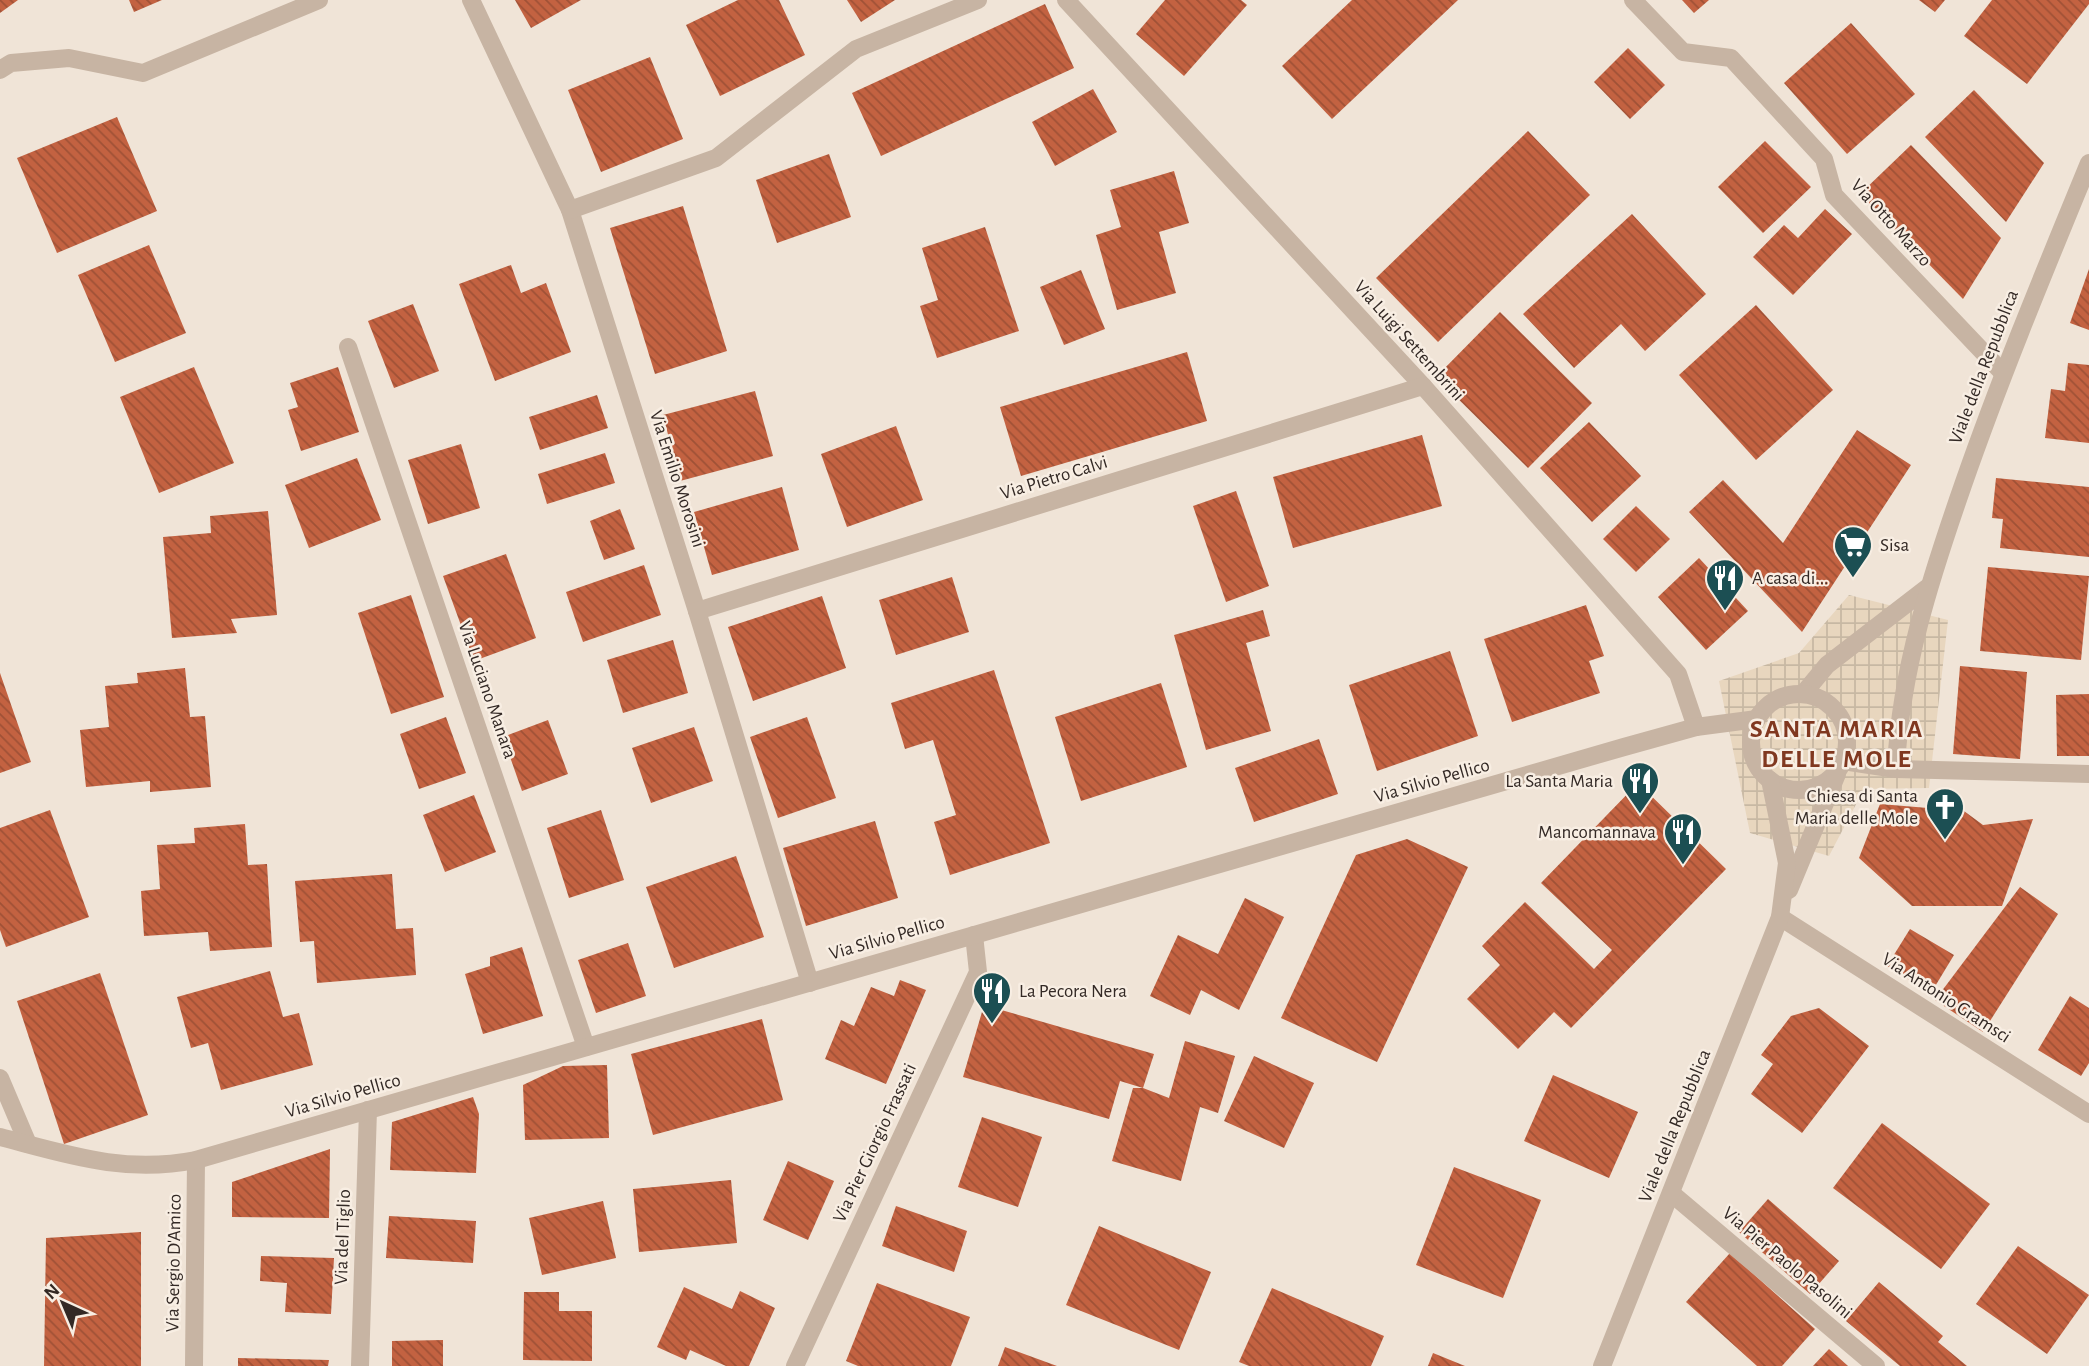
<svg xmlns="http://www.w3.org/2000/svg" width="2089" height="1366" font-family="'Alegreya Sans',sans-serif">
  <defs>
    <pattern id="plaza-grid" width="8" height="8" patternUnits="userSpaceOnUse" patternTransform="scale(1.75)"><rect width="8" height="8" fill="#e8d6be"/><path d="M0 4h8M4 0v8" fill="none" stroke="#c7b8a3"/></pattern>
    <pattern id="building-back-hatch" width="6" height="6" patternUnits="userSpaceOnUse" patternTransform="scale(1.75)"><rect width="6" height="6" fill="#c36241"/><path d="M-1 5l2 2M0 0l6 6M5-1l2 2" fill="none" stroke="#9f5136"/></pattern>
  </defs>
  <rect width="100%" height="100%" fill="#f0e4d7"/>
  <polygon fill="url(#plaza-grid)" points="1849,595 1948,620 1929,788 1864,789 1829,856 1750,833 1719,681 1799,653"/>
  <g fill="url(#building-back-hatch)">
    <polygon points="0,0 18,0 0,13"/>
    <polygon points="129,0 162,0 134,12"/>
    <polygon points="515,0 581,0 531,28"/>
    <polygon points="738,0 779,0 805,55 720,96 686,25"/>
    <polygon points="847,0 895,0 861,22"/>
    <polygon points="1165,0 1241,0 1247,5 1184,76 1136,34"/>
    <polygon points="1352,0 1458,0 1332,119 1282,66"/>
    <polygon points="1682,0 1709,0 1694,13"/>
    <polygon points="1919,0 1945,0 1935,12"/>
    <polygon points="1992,0 2089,0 2089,4 2027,84 1964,36"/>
    <polygon points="1045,4 1074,68 881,156 852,93"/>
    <polygon points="1851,23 1915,94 1847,154 1784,83"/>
    <polygon points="1628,48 1665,85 1630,119 1594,82"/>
    <polygon points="650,57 683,139 601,172 568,90"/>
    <polygon points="1093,89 1117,132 1055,166 1032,122"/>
    <polygon points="1974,90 2044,163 2006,222 1925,137"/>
    <polygon points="117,117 157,211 57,253 17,158"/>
    <polygon points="1528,131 1590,195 1438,342 1376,278"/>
    <polygon points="1765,141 1811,187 1763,233 1718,187"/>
    <polygon points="1911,145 2001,238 1963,299 1860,194"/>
    <polygon points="829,154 851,217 777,243 756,180"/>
    <polygon points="1174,171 1189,223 1159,232 1176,293 1117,310 1096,235 1121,227 1110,190"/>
    <polygon points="683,206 727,351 655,374 610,228"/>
    <polygon points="1825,209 1852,234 1793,295 1753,257 1784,225 1798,238"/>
    <polygon points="1632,214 1706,294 1645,351 1621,324 1574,368 1523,314"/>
    <polygon points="985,227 1019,331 937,358 920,306 938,300 922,248"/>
    <polygon points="149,245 186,333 115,362 78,275"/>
    <polygon points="511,265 521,293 546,283 571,352 495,381 459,284"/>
    <polygon points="2089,269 2089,330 2070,323"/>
    <polygon points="1081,270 1105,329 1064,345 1040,287"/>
    <polygon points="413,304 439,371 394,388 368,321"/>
    <polygon points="1756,305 1833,390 1756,460 1679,375"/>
    <polygon points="1500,312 1592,403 1528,468 1436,377"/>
    <polygon points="1187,352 1207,421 1021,476 1000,407"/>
    <polygon points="2068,363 2089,365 2089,443 2045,438 2051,389 2065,391"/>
    <polygon points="194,367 234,463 159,493 120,397"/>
    <polygon points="338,367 359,432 301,451 288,410 298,407 290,383"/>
    <polygon points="755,391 773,456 680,481 663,415"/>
    <polygon points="597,395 608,428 540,450 529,417"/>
    <polygon points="1589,422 1641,476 1592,522 1540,468"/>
    <polygon points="896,426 923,500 847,527 821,454"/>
    <polygon points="1857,430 1911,465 1802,632 1689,512 1723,480 1783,543"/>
    <polygon points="1422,435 1442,506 1293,548 1273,477"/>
    <polygon points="461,444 480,508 428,524 408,460"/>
    <polygon points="605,453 615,483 547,504 538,474"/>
    <polygon points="357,458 381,520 309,548 285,485"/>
    <polygon points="1996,478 2089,487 2089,557 2000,548 2003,519 1992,518"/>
    <polygon points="782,487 799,550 712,575 694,512"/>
    <polygon points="1236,491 1269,586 1226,602 1193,506"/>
    <polygon points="1636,506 1670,539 1636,572 1603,539"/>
    <polygon points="620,509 635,549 604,560 590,521"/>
    <polygon points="268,511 277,615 231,619 237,633 172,638 163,537 211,533 210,516"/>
    <polygon points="506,554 536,638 474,661 443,576"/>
    <polygon points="1699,558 1748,611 1706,650 1658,597"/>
    <polygon points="644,565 661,615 583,642 566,592"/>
    <polygon points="1988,567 2089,576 2081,660 1980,651"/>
    <polygon points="952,577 969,632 896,655 879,600"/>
    <polygon points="411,595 444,697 391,714 358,613"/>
    <polygon points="822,596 846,668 753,701 728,627"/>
    <polygon points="1586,605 1604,656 1589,661 1600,693 1512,722 1484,639"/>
    <polygon points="1263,610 1270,636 1246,643 1271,731 1206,750 1174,635"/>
    <polygon points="673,640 688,693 623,713 607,660"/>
    <polygon points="1450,651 1478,736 1377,771 1349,685"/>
    <polygon points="1960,666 2027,672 2020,759 1953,754"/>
    <polygon points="185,668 190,717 205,716 211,787 150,792 150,781 86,787 80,730 109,727 105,686 138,683 137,673"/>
    <polygon points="994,670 1050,843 950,875 934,822 956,815 933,740 905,749 891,703"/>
    <polygon points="0,673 31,762 0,773"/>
    <polygon points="1161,683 1187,767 1081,801 1055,717"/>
    <polygon points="2089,694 2089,756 2057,756 2056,695"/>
    <polygon points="446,717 466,773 419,789 400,734"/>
    <polygon points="807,717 836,798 778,818 750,737"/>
    <polygon points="548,720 568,774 522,791 503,737"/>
    <polygon points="694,727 713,781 651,803 632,748"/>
    <polygon points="1319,739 1338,794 1254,822 1235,768"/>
    <polygon points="1638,783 1726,869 1571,1028 1554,1012 1518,1049 1467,999 1500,965 1482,946 1525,902 1594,969 1612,950 1541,883"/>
    <polygon points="474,795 496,852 445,872 423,815"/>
    <polygon points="1880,804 1964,811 1983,825 2033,819 2002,906 1912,906 1859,858"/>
    <polygon points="50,810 89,917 6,947 0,930 0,828"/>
    <polygon points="601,810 624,880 569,898 547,828"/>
    <polygon points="875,821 898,898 806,926 783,848"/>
    <polygon points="245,824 248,865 267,864 272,947 210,951 208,932 144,936 141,891 160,889 157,845 195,843 194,828"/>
    <polygon points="1407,839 1468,867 1377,1062 1281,1018 1356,855"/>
    <polygon points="736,856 764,937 674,968 646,887"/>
    <polygon points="392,874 396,929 413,928 416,975 317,983 314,941 300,942 295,881"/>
    <polygon points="2020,887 2058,914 1983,1032 1935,1000"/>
    <polygon points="1245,898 1284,917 1239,1010 1201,990 1190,1015 1150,996 1178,935 1218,954"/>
    <polygon points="1910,929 1954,955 1931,993 1887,966"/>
    <polygon points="628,943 646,996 596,1013 578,960"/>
    <polygon points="522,947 543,1016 483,1034 465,974 490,966 490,957"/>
    <polygon points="270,971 283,1017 299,1013 313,1065 221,1090 208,1043 191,1048 177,997"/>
    <polygon points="100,973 148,1115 64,1144 17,1001"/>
    <polygon points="900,980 926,990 886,1084 825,1059 841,1020 854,1026 871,987 894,996"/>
    <polygon points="2070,996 2089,1008 2089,1063 2081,1076 2038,1050"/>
    <polygon points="984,1005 1154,1054 1143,1088 1120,1081 1109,1119 963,1077"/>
    <polygon points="1819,1008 1869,1046 1802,1133 1751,1094 1773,1064 1761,1055 1791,1016"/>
    <polygon points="762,1019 783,1100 653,1135 631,1054"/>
    <polygon points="1185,1041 1235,1056 1218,1113 1200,1107 1181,1181 1112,1161 1133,1088 1143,1088 1169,1098"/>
    <polygon points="1254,1056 1314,1083 1284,1148 1224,1121"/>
    <polygon points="607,1065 609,1138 525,1140 523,1085 563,1066"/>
    <polygon points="1553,1075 1638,1112 1609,1178 1524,1141"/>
    <polygon points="473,1097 479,1114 476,1173 390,1170 392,1122"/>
    <polygon points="982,1117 1042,1137 1018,1207 958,1187"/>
    <polygon points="1882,1123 1990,1204 1941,1269 1833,1188"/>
    <polygon points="330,1149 329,1218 232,1217 232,1182"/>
    <polygon points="788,1161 834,1181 808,1240 763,1220"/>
    <polygon points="1454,1167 1541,1200 1503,1298 1416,1265"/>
    <polygon points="731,1180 737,1243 639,1252 633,1189"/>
    <polygon points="1768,1199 1839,1261 1810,1294 1739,1232"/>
    <polygon points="603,1201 616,1258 542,1275 529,1218"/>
    <polygon points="896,1206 967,1231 954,1272 882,1246"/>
    <polygon points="389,1216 476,1221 473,1263 386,1258"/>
    <polygon points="1099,1226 1211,1272 1179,1350 1066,1305"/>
    <polygon points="141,1232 141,1366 44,1366 46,1238"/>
    <polygon points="2018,1246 2089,1295 2047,1354 1976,1304"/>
    <polygon points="1730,1253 1815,1329 1782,1366 1757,1366 1686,1302"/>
    <polygon points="261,1256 334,1258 331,1314 285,1312 287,1283 260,1281"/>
    <polygon points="1879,1282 1943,1336 1938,1342 1967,1366 1900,1366 1846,1321"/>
    <polygon points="877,1283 970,1317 951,1366 858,1366 846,1361"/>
    <polygon points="684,1287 732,1309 740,1291 775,1308 749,1366 726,1366 690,1350 686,1360 657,1347"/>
    <polygon points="1272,1288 1384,1336 1371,1366 1249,1366 1239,1362"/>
    <polygon points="524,1292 559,1292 559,1311 592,1311 592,1361 523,1360"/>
    <polygon points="443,1340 443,1366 392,1366 392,1341"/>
    <polygon points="1005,1347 1057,1366 998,1366"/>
    <polygon points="1829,1349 1848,1366 1813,1366"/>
    <polygon points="1433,1353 1465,1366 1428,1366"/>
    <polygon points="238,1358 329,1360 328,1366 238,1366"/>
  </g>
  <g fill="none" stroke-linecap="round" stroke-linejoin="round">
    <g stroke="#c7b4a3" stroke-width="18">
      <polyline points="471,0 570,210 697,611 810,983"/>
      <polyline points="1066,0 1423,386 1678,674 1696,727"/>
      <polyline points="1633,0 1683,52 1731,58 1824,159 1834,195 2002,372"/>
      <polyline points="0,70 11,63 69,58 143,73 319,0"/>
      <polyline points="570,210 716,158 856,49 978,0"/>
      <polyline points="348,347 586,1047"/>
      <polyline points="697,611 1423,386"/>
      <polyline points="1780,917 2089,1114"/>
      <polyline points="0,1078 28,1144"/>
      <polyline points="1671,1193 1876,1366"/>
      <polyline points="194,1366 196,1160"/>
      <polyline points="360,1366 368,1110"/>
      <polyline points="795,1366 978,972 974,935"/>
    </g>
    <g stroke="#c7b4a3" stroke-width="18">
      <polyline points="1803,694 1827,665 1927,588"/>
      <circle cx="1799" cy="742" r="48"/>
      <polyline points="1843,761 1896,769 2089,774"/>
      <path d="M 1896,769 C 1900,671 1931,577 1963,485 C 2001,376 2045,270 2089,163"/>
      <polyline points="1789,890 1837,774"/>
      <path d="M 0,1137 C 69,1155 124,1174 196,1160 L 1624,747 L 1696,727 L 1757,719"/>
      <polyline points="1602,1366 1780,917 1787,863 1770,780"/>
    </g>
  </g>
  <defs>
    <symbol id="supermarket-pin" viewBox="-11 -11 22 30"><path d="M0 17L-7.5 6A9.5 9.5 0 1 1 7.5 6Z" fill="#1c4f53" stroke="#f8eee3"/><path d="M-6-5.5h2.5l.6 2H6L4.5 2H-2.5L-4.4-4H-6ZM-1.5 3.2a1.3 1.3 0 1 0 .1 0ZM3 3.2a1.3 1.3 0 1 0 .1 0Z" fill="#fff"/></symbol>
    <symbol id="restaurant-pin" viewBox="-11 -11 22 30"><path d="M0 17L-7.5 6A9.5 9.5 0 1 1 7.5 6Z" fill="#1c4f53" stroke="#f8eee3"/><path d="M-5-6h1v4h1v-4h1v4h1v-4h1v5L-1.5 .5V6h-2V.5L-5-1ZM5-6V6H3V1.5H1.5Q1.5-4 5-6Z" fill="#fff"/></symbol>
    <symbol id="church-pin" viewBox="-11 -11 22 30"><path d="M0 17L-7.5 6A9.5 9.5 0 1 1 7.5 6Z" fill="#1c4f53" stroke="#f8eee3"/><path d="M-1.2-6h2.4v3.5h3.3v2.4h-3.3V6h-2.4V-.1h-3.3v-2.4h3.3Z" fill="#fff"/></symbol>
  </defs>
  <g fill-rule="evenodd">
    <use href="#supermarket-pin" x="1831" y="523" width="44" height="60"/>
    <use href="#restaurant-pin" x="1703" y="556" width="44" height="60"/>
    <use href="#restaurant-pin" x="1618" y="759" width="44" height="60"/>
    <use href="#church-pin" x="1923" y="785" width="44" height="60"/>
    <use href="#restaurant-pin" x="1661" y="810" width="44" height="60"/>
    <use href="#restaurant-pin" x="970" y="969" width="44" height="60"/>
  </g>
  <g text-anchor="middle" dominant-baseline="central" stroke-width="5" stroke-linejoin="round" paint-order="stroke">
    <g font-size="19" fill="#332925" stroke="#f8eee3">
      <text transform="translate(1891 223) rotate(48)">Via Otto Marzo</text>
      <text transform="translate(1409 341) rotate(48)">Via Luigi Settembrini</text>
      <text transform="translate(1984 367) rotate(-69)">Viale della Repubblica</text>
      <text transform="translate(1054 478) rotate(-17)">Via Pietro Calvi</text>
      <text transform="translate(677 479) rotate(72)">Via Emilio Morosini</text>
      <text transform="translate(487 690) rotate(71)">Via Luciano Manara</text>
      <text transform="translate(1432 781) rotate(-16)">Via Silvio Pellico</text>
      <text transform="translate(887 938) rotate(-16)">Via Silvio Pellico</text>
      <text transform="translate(1946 998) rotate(33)">Via Antonio Gramsci</text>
      <text transform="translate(343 1096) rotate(-16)">Via Silvio Pellico</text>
      <text transform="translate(1675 1126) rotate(-68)">Viale della Repubblica</text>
      <text transform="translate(875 1143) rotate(-65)">Via Pier Giorgio Frassati</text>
      <text transform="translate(343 1237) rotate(-88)">Via del Tiglio</text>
      <text transform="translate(174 1263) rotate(-89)">Via Sergio D'Amico</text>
      <text transform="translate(1787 1263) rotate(40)">Via Pier Paolo Pasolini</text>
    </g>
    <g font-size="19" fill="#332925" stroke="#f8eee3" text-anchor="start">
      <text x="1880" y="545">Sisa</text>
      <text x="1752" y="578">A casa di...</text>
      <text x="1613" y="781" text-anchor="end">La Santa Maria</text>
      <text x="1918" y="796" text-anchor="end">Chiesa di Santa<tspan x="1918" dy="22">Maria delle Mole</tspan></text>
      <text x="1656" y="832" text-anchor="end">Mancomannava</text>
      <text x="1019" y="991">La Pecora Nera</text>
    </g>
    <g font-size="26" font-weight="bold" letter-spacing="2" fill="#803820" stroke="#f8eee3">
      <text x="1837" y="729">SANTA MARIA<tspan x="1837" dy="30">DELLE MOLE</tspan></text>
    </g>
  </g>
  <g transform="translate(63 1303) rotate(316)" stroke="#f8eee3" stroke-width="5" paint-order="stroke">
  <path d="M0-5L12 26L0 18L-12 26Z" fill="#332925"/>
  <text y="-10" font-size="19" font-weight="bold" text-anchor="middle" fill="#332925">N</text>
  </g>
</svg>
